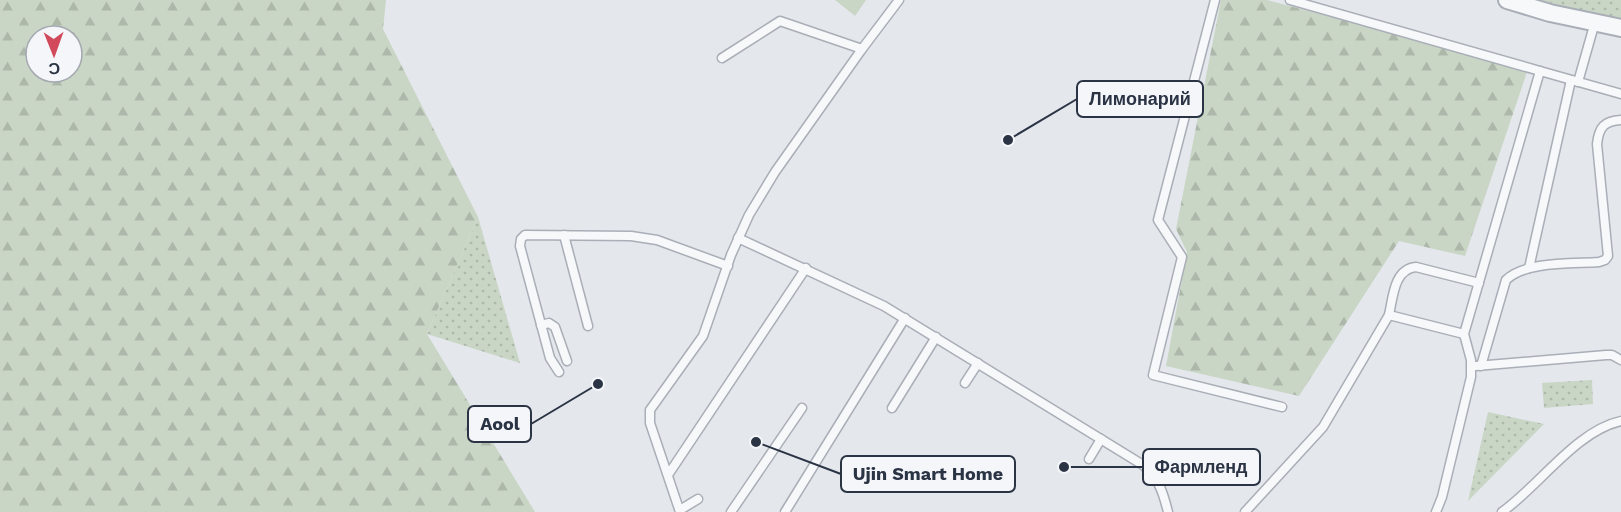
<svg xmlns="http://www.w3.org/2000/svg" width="1621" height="512" font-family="'Work Sans',sans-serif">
  <defs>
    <pattern id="grass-dots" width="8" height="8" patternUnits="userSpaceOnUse" patternTransform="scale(1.5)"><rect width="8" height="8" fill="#c9d6c5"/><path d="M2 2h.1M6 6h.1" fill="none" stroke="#adb8ab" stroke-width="1.8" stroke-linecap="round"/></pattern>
    <pattern id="forest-firs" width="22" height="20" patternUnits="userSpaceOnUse" patternTransform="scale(1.5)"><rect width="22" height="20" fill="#c9d6c5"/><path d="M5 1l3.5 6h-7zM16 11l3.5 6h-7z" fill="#adb8ab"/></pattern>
  </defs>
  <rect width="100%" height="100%" fill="#e4e7ec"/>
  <g fill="url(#grass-dots)">
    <polygon points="1538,0 1621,0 1621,20"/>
    <polygon points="478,217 520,363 427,334"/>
    <polygon points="1592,380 1593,404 1544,408 1542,383"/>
    <polygon points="1488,412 1544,424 1468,501"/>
  </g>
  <g fill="url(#forest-firs)" fill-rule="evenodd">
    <path d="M 0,0 L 386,0 L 383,29 L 478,217 L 427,334 L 535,512 L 0,512 ZM 36,36 L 72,36 L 72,72 L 36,72 Z"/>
    <polygon points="1221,0 1267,0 1528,69 1465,256 1399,241 1299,396 1166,366 1187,252 1176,229"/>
  </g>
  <polygon fill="#c9d6c5" points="835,0 866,0 855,16"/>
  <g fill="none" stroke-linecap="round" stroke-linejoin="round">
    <defs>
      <g id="service">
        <polyline points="1215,0 1158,220 1182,257 1153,375 1282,407"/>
        <polyline points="1290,0 1540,71"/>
        <polyline points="722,58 780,21 862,49 899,0"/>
        <polyline points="1578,82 1595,22"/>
        <polyline points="564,235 588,326"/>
        <path d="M 738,238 L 884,306 L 1143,465 C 1159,479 1163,492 1168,512"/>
        <polyline points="1529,268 1571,80"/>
        <path d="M 1389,315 C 1393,297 1394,269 1416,267 L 1479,283"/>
        <polyline points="541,325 549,323 555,327 567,361"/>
        <polyline points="1476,366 1606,355 1612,355 1621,360"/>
        <path d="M 1481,366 L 1506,280 C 1525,261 1573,264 1599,262 L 1605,260 L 1608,256 L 1597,144 C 1599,127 1604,121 1621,120"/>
        <polyline points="559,372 550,358 520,246 521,239 525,235 631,236 657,240 728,266"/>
        <polyline points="965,383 978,363"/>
        <polyline points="892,408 936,337"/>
        <polyline points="1089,459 1101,439"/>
        <polyline points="668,475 806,268"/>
        <polyline points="680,510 698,499"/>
        <polyline points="680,512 650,423 650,410 703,336 731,255 749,215 775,172 862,49"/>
        <polyline points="731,512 802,408"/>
        <polyline points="785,512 905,318"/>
        <polyline points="1245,512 1323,427 1389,315 1464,334"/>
        <polyline points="1436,512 1442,497 1471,377 1471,360 1464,334 1540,71 1621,94"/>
        <path d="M 1502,512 C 1540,485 1576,431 1621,421"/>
      </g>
      <polyline id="minor" points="1507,0 1550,13 1621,28"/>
    </defs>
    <use href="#service" stroke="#a9aeb7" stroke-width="11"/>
    <use href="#minor" stroke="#a9aeb7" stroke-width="20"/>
    <use href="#service" stroke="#f7f8fa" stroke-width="8"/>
    <use href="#minor" stroke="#f7f8fa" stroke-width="16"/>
  </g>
  <path fill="none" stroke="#2b3445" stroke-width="2" d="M1008 140L1077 99M598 384L531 424M1064 467L1143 467M756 442L841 474"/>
  <g fill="#2b3445" stroke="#f4f6f9" stroke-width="2">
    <circle cx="1008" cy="140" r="6"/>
    <circle cx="598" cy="384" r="6"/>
    <circle cx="1064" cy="467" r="6"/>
    <circle cx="756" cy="442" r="6"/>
  </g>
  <g fill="#f4f6f9" stroke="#2b3445" stroke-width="2">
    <rect x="1077" y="81" width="126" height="36" rx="6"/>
    <rect x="468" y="406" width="63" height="36" rx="6"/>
    <rect x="1143" y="449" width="117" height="36" rx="6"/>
    <rect x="841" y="456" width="174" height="36" rx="6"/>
  </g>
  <g font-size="18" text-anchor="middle" font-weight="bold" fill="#2b3445">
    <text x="1140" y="105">Лимонарий</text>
    <text x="500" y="430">Aool</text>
    <text x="1201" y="473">Фармленд</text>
    <text x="928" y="480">Ujin Smart Home</text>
  </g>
  <g transform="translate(54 54) rotate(179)"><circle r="28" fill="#f4f6f9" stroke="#a4a8b1" stroke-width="1.5"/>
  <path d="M0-4.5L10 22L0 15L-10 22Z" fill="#d1495b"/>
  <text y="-9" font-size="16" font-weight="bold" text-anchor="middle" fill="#2b3445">С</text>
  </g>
</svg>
